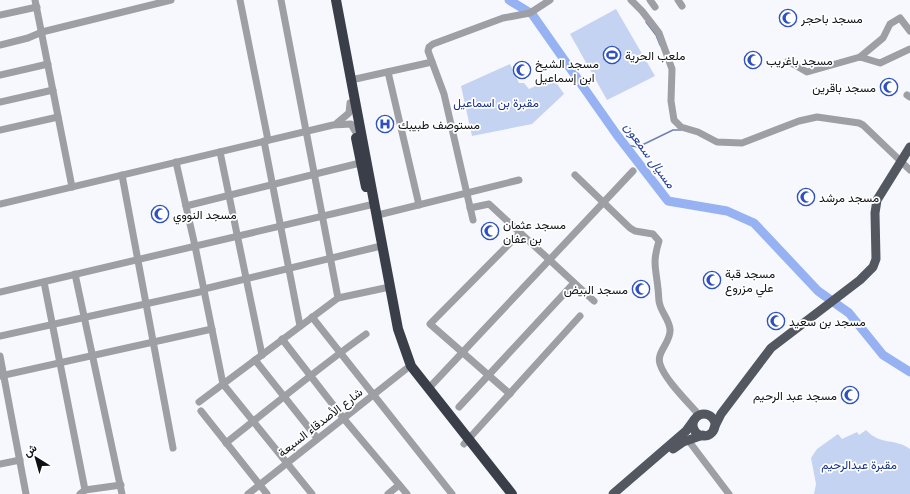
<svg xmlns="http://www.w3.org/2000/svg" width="910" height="494" font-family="'Noto Sans',Vazirmatn,sans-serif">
  <rect width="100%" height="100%" fill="#f6f8fd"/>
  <g fill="#c5d3f2">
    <polygon points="616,9 655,76 607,100 570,34"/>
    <polygon points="510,64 519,83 524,83 529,89 553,78 564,94 532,124 472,136 461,86"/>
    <path d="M 866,430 C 881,446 896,438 910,449 L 910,494 L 814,494 L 816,484 L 811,458 L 817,449 L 838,434 L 842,439 L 857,432 L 859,435 Z"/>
  </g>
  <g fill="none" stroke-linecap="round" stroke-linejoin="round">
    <g stroke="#6e81b0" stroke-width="1.5">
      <polyline points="646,22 656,35 660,45"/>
      <polyline points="625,145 638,147 673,130 681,130"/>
    </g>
    <polyline stroke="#97b2f3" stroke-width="9" points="509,0 532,14 617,135 668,201 727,211 754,223 818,291 849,313 883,355 910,372"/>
    <g stroke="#9d9fa4" stroke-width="7">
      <polyline points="35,0 72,187"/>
      <polyline points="240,0 268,140"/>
      <polyline points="281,0 338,298"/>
      <polyline points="631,0 642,11 659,33 672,69 671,101 674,120 681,127 698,132 717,142 742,143 799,121 817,117 859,123 863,125 910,170"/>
      <polyline points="650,0 655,7"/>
      <polyline points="678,0 682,6"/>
      <polyline points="0,15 37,7"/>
      <polyline points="0,45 28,38 42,32 171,0"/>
      <polyline points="860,57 883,38 890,24 900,18 910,31"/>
      <polyline points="788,61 807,72 860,57 880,63 910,49"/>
      <polyline points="388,72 419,205"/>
      <polyline points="0,75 48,64"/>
      <polyline points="351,80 432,62"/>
      <polyline points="907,95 910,97"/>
      <polyline points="0,102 53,90"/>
      <polyline points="337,123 349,113 350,103"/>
      <polyline points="0,130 58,117"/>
      <polyline points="264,141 300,326"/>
      <polyline points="220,152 262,355"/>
      <polyline points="176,162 195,246 223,384 312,494"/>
      <polyline points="122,175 173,448"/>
      <path d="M 575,175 L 630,228 L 635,231 L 653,234 L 659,241 C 652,263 656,268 658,289 C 659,294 658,300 660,305 C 662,313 670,321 670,330 C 671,342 656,352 660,364 C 665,380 688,402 699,415"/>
      <polyline points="0,204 333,125 351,124 355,131"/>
      <polyline points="186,206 360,163"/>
      <polyline points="470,208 489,204 594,301"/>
      <polyline points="378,215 519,180"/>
      <polyline points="473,220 444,94 428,51 429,47 433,44 503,18 530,13 550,0"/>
      <polyline points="75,274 122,494"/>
      <polyline points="44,282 85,490"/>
      <polyline points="204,289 377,247"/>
      <polyline points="0,292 370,205"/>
      <polyline points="312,317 452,494"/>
      <polyline points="0,336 204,291"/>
      <polyline points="282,339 344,419 407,494"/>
      <polyline points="0,356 26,494"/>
      <polyline points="255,360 317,438"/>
      <polyline points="0,376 212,329"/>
      <polyline points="428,389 633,171"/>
      <polyline points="510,394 430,324 520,233"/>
      <polyline points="199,402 338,298 385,288"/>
      <polyline points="459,407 574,283"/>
      <polyline points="201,411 267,494"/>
      <polyline points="688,440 729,494"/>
      <path d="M 226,443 C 273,406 318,368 366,334"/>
      <polyline points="464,444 580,316"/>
      <polyline points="0,464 20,460"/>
      <polyline points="80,494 85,490 121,485"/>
      <polyline points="248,494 406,369"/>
      <polyline points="388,494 399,485"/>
    </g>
    <g stroke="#535760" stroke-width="9">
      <circle cx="704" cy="425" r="11"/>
      <polyline points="714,428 721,414 771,348 860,280 873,267 876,259 875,213 877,200 910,147"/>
      <polyline points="673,449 683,442 703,435"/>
      <polyline points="613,494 686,431 694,420"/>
    </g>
    <g stroke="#3a3e48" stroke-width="10">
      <polyline points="336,0 398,329 411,366 512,494"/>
      <polyline points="356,138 366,187"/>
    </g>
  </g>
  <defs>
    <symbol id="mosque-ring" viewBox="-11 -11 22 22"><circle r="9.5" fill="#fff" stroke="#2e50c0" stroke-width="1.5"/><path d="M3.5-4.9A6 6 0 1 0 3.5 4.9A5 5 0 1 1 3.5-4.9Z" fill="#2e50c0"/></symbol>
    <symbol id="stadium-ring" viewBox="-11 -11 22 22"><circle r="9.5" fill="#fff" stroke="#2e50c0" stroke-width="1.5"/><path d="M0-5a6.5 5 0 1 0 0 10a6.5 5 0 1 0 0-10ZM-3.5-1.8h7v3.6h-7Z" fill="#2e50c0"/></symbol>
    <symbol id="hospital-ring" viewBox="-11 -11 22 22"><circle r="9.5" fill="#fff" stroke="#2e50c0" stroke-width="1.5"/><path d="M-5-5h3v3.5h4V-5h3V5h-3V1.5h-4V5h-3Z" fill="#2e50c0"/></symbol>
  </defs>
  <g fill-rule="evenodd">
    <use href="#mosque-ring" x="778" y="8" width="20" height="20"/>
    <use href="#stadium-ring" x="602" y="45" width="20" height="20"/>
    <use href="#mosque-ring" x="743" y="50" width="20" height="20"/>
    <use href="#mosque-ring" x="512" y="60" width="20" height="20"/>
    <use href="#mosque-ring" x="879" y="77" width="20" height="20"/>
    <use href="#hospital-ring" x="375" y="114" width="20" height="20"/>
    <use href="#mosque-ring" x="796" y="187" width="20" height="20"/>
    <use href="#mosque-ring" x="150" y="204" width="20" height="20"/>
    <use href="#mosque-ring" x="480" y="221" width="20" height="20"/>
    <use href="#mosque-ring" x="702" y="270" width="20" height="20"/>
    <use href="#mosque-ring" x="631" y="279" width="20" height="20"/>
    <use href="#mosque-ring" x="766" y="311" width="20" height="20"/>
    <use href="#mosque-ring" x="840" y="385" width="20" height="20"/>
  </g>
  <g text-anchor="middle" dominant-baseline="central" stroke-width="3.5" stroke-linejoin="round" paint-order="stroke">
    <g font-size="12" fill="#0e1014" stroke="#fff" text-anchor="start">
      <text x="801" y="18">مسجد باحجر</text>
      <text x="625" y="55">ملعب الحرية</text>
      <text x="766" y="60">مسجد باغريب</text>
      <text x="535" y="63">مسجد الشيخ<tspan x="535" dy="14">ابن إسماعيل</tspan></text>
      <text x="876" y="87" text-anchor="end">مسجد باقرين</text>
      <text x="398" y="124">مستوصف طبيبك</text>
      <text x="819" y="197">مسجد مرشد</text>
      <text x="173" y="214">مسجد النووي</text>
      <text x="503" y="224">مسجد عثمان<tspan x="503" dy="14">بن عفان</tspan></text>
      <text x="725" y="273">مسجد قبة<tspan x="725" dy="14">علي مزروع</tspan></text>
      <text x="628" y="289" text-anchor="end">مسجد البيض</text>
      <text x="789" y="321">مسجد بن سعيد</text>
      <text x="837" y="395" text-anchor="end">مسجد عبد الرحيم</text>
    </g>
    <g font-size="12" fill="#172f89" stroke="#fff">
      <text x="496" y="102">مقبرة بن اسماعيل</text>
      <text x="859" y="464">مقبرة عبدالرحيم</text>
    </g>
    <g font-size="12" fill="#0e1014" stroke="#fff">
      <text transform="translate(320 422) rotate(-38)">شارع الأصدقاء السبعة</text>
    </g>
    <g font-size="13" font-style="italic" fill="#233f9b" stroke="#fff">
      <text transform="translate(650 155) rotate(54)">مسيال سمعون</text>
    </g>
  </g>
  <g transform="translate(36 458) rotate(323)" stroke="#ffffff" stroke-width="3" paint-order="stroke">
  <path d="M0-3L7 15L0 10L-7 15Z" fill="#0e1014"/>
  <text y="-6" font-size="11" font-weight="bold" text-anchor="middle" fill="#0e1014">ش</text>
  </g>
</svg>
